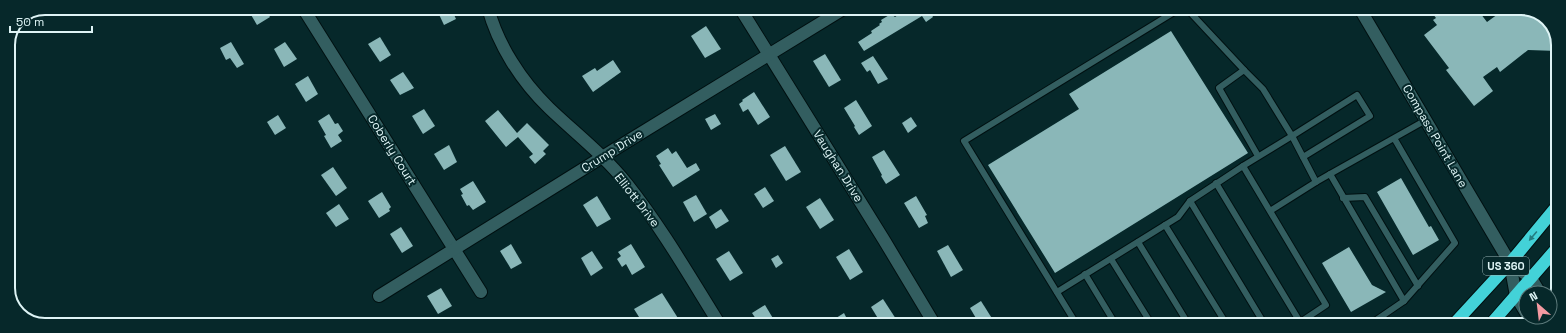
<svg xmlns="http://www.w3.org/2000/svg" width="1566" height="333" font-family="'Space Grotesk',sans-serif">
  <rect width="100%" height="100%" fill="#06282a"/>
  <g fill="#8ab7b8">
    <polygon points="247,8 264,8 270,17 257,25"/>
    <polygon points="436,8 451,8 456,19 444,25"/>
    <polygon points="909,8 935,8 930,11 933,17 926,22 922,16 864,51 858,42 872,33 871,31 880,25 879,24 882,22 881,20 891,14 895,17"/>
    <polygon points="1441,9 1477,9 1487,22 1505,9 1528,9 1547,19 1558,41 1558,51 1528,50 1500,72 1497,67 1483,77 1493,91 1474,106 1446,70 1449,68 1424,35 1437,25 1433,20 1436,18 1433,14"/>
    <polygon points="706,26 721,49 705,58 691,36"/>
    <polygon points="1171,31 1248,153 1055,273 988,165 1079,109 1069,94"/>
    <polygon points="380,37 391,55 380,62 368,44"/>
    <polygon points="231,42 244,64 237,68 230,58 226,60 220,48"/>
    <polygon points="285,42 297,59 284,67 274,49"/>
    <polygon points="825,54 841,80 829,87 813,61"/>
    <polygon points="873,56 888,79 878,84 870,70 867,72 861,63"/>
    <polygon points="613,60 621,72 593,92 582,76 595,68 597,71"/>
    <polygon points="403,72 414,88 400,95 390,80"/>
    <polygon points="308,76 318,94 306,102 295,84"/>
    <polygon points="754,92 770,117 758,125 748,109 743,112 739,104 743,101 742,100"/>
    <polygon points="856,100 872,126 859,135 854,127 855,126 844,108"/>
    <polygon points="424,109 435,126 423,134 412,116"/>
    <polygon points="498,110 517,133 527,123 549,145 543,151 546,154 535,164 529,157 533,154 518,137 506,147 485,121"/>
    <polygon points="329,114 335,124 338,123 343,131 338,135 342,141 331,148 324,136 326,135 318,121"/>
    <polygon points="715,114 721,124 711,130 705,119"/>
    <polygon points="278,115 286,128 275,135 267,122"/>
    <polygon points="911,117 917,126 908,133 902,123"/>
    <polygon points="449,145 457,162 444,170 434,154"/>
    <polygon points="785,146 801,172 786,181 770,155"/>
    <polygon points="668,148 672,154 676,151 687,168 696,163 700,170 673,187 659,165 661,164 656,156"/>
    <polygon points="884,150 900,175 886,184 881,176 882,175 872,157"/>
    <polygon points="333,167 347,188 336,196 321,175"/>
    <polygon points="1401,178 1429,227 1431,226 1439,240 1413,255 1377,192"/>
    <polygon points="473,181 486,202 473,210 469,205 467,206 461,195 463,194 460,189"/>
    <polygon points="765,187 774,201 763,208 754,194"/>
    <polygon points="382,192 391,207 389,209 390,211 379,218 368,201"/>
    <polygon points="696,195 707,214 694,222 683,202"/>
    <polygon points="597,196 611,219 597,227 583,205"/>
    <polygon points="916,196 927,215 925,216 928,223 919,228 904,203"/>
    <polygon points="820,198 834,220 820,229 806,207"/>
    <polygon points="339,204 349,219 336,227 326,213"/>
    <polygon points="721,209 729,221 716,229 709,217"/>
    <polygon points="401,227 413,246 402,253 390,234"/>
    <polygon points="511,244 522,263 511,269 500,251"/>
    <polygon points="631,244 645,267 632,275 626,264 622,267 617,259 621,256 618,252"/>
    <polygon points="948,245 963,270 951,277 937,251"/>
    <polygon points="1349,247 1372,285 1386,292 1351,312 1322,263"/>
    <polygon points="849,249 863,272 850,280 836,257"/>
    <polygon points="592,251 603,268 591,276 581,258"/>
    <polygon points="729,251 743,273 730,281 716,259"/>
    <polygon points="778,255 783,263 776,268 771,259"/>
    <polygon points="441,288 452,306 438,314 427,296"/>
    <polygon points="662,293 676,315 682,325 644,325 634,309"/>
    <polygon points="883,299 896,319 887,325 882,325 871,307"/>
    <polygon points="981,301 993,320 984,325 980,325 970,308"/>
    <polygon points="765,305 777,325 760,325 752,313"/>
    <polygon points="844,313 848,321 841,325 825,325"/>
  </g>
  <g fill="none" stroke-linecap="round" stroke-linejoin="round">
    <defs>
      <g id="lane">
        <polyline points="1187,9 1244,70"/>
        <polyline points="1394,138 1455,243 1404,301 1330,174 1426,120"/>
        <polyline points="1258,156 1219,88 1244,70 1263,89 1292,136 1357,95 1370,116 1303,157"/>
        <polyline points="1316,182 1330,174"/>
        <polyline points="1216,183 1300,322"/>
        <polyline points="1343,198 1365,197 1418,286"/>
        <polyline points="1190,201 1265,325"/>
        <polyline points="1270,211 1316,182 1292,136 1243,166 1326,305 1296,325"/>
        <polyline points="1165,225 1227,325"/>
        <polyline points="1138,242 1189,325"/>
        <polyline points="1111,259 1152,325"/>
        <polyline points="1085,274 1116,325"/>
        <polyline points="1057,292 1178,217 1190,201 1243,166"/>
        <polyline points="1077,325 964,141 1179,9"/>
        <polyline points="1369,325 1404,301"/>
      </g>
      <g id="street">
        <polyline points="303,8 481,292"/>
        <path d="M 488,8 C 498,45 521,81 549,108 C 575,133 604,155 627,184 C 662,228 690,277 720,325"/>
        <polyline points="740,8 884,240 935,325"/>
        <polyline points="1360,9 1510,263 1516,296 1526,313"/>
        <polyline points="1510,263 1531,278 1540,293"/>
        <polyline points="379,296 628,141 845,8"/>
      </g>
      <g id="highway">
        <polyline points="1453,325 1510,263 1557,206"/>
        <polyline points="1490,325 1557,248"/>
      </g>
    </defs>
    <use href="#lane" stroke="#001011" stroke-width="8"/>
    <use href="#street" stroke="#001011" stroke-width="14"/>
    <use href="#highway" stroke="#001011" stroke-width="14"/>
    <use href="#lane" stroke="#335e60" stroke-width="6"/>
    <use href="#street" stroke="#335e60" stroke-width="12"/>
    <use href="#highway" stroke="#43d2d8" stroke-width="12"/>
  </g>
  <defs><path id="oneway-solid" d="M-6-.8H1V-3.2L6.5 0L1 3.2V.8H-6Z"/></defs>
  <use fill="#247d81" href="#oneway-solid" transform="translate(1533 236) rotate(130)"/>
  <g text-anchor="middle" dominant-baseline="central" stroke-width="4" stroke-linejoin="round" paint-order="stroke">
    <rect fill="#06282a" stroke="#9db7b8" stroke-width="1" x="1483" y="257" width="46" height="18" rx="3"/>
    <g font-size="11" font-weight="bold" fill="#def4f5">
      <text x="1506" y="266">US 360</text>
    </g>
    <g font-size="12" fill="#def4f5" stroke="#06282a">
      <text transform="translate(1435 136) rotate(60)">Compass Point Lane</text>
      <text transform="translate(392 150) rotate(58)">Coberly Court</text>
      <text transform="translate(612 151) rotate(-32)">Crump Drive</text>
      <text transform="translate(838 166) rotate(58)">Vaughan Drive</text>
      <text transform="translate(637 200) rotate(52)">Elliott Drive</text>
    </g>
  </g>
  <path d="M0 0H1566V333H0ZM45 15H1521A30 30 0 0 1 1551 45V288A30 30 0 0 1 1521 318H45A30 30 0 0 1 15 288V45A30 30 0 0 1 45 15Z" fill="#06282a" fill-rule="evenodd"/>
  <path fill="none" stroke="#def4f5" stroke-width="2" d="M45 15H1521A30 30 0 0 1 1551 45V288A30 30 0 0 1 1521 318H45A30 30 0 0 1 15 288V45A30 30 0 0 1 45 15Z"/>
  <g transform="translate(1538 305) rotate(332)"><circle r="19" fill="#06282a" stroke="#5c7a7b"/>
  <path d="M0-3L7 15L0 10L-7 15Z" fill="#f49aa2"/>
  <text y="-6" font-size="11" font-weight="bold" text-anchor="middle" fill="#def4f5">N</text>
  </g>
  <path d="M10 26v6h82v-6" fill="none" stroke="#def4f5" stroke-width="2"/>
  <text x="16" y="26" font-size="12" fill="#def4f5" stroke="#06282a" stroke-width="3" paint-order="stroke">50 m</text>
</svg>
